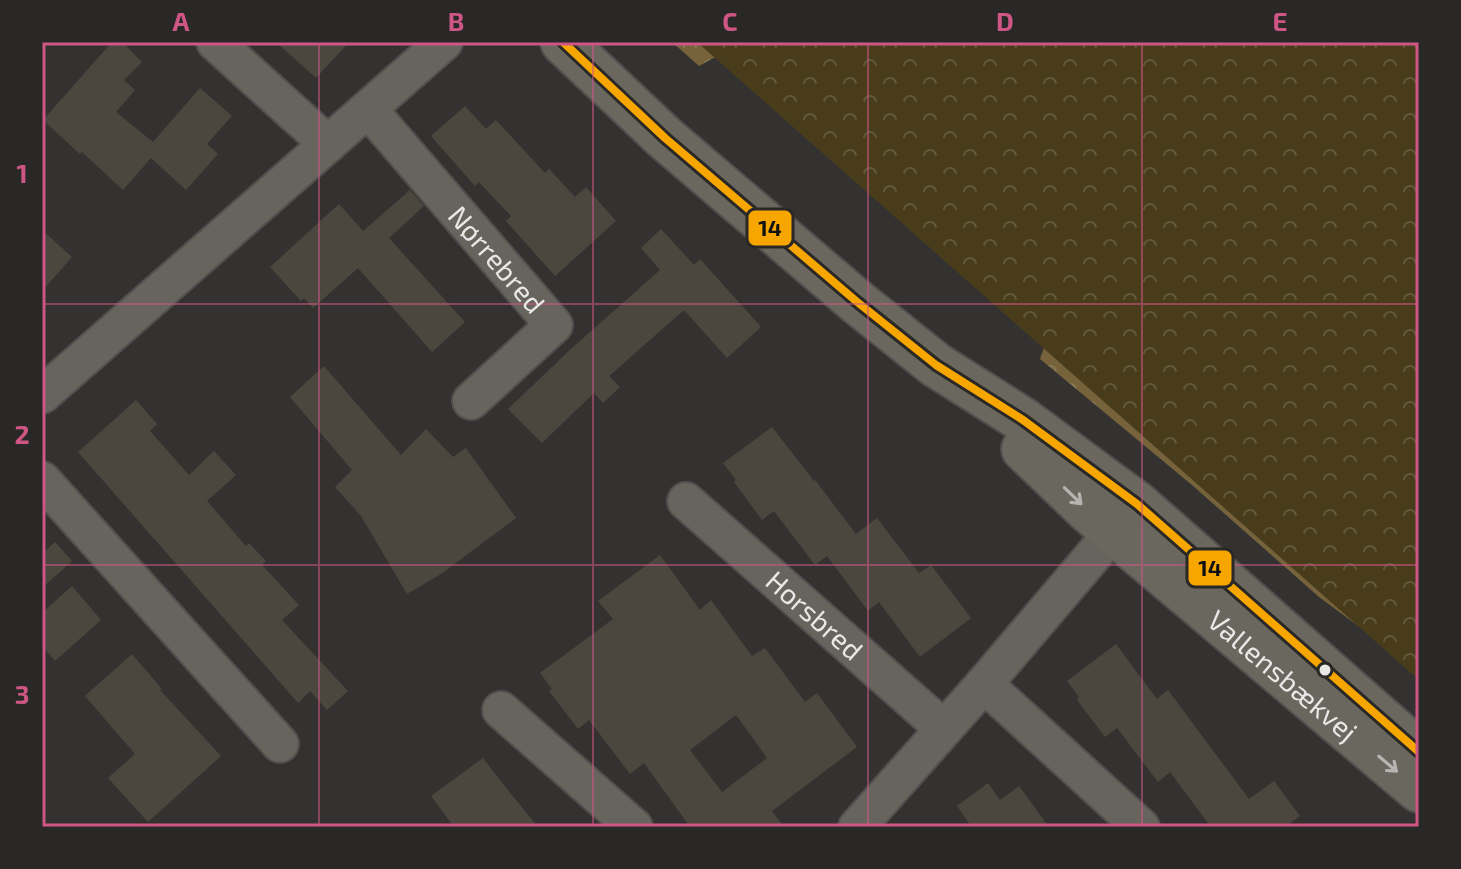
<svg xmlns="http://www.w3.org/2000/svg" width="1461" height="869" font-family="'Exo 2',sans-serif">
  <defs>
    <pattern id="forest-crowns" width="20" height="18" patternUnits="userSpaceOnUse" patternTransform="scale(2)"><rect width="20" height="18" fill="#76633b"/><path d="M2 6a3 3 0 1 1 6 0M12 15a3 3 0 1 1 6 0" fill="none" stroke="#8a7957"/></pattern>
    <pattern id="park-crowns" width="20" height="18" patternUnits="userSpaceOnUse" patternTransform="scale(2)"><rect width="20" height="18" fill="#493c1b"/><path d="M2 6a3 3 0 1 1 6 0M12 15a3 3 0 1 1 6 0" fill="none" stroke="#63583c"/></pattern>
  </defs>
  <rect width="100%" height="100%" fill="#333230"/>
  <g fill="url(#forest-crowns)">
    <polygon points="672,42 736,42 728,50 699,66"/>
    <polygon points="1049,333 1388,648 1319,597 1192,485 1040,359"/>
  </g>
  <polygon fill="url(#park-crowns)" points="697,42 1419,42 1419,680"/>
  <g fill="#4c473e" fill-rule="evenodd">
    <polygon points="112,42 122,42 142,62 124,80 135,90 116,112 153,142 200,88 232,116 207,144 218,154 186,190 151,158 123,190 82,152 80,154 43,120"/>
    <polygon points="276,42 349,42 316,78"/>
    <polygon points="465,106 486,129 496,120 545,173 549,169 575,197 586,187 616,221 555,276 506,221 511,216 479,182 475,186 431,136"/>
    <polygon points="410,190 424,206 389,238 465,322 432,352 358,268 313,308 304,298 301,301 270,267 339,204 363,231"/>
    <polygon points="661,229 694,265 700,259 761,327 727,358 684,310 609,376 620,387 603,403 594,393 542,443 508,409 572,348 660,270 641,248"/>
    <polygon points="42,230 72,257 42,291"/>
    <polygon points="324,366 401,455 426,429 453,457 466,448 516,518 441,574 407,594 361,516 335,487 352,470 290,397"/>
    <polygon points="136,400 157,424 150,431 189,475 214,451 236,475 207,501 246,546 249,543 266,561 262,565 299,605 282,620 348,691 327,710 310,691 298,703 78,452"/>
    <polygon points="772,427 814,481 815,480 856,534 877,518 919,573 931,565 971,618 920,657 879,602 868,611 827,556 815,565 774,511 762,520 734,482 736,480 723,463"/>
    <polygon points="55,542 72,561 42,588 42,554"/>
    <path d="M 660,555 L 700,610 L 711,600 L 752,656 L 765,648 L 805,702 L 817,693 L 857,747 L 772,811 L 784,827 L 690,827 L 644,763 L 630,774 L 589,720 L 578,729 L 549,691 L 552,689 L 540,673 L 613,619 L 598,601 ZM 736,715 L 767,758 L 722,792 L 690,750 Z"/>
    <polygon points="72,586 101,620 55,661 42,646 42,613"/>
    <polygon points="1116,644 1157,699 1168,690 1249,799 1274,781 1300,816 1285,827 1211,827 1170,772 1158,782 1117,728 1105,737 1077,700 1079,697 1067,681"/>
    <polygon points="132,654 162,689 160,690 221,756 148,822 108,778 135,754 85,696"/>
    <polygon points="483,758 503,784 538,827 454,827 431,796"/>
    <polygon points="988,783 1000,800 1019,786 1049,827 965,827 969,823 957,806"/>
  </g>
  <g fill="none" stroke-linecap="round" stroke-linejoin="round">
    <defs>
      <g id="street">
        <polyline points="215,42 328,144"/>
        <path id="s1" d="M 368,109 L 554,325 L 471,401"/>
        <polyline points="42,395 444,42"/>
        <polyline points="42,480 280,744"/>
        <path id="s2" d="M 686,501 L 943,728"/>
        <polyline points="984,684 1141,827"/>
        <polyline points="501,710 634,827"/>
        <polyline points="857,827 984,684 1131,511"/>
      </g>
      <g id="secondary">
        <polyline points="563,42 665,138 856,301 936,365 1023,420 1137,504 1419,752"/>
        <path id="s3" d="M 1024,449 L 1091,513 L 1419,790"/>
      </g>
    </defs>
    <use href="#street" stroke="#4f4f4e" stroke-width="40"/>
    <use href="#secondary" stroke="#4f4f4e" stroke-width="48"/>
    <use href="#street" stroke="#67645e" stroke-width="36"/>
    <use href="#secondary" stroke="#6a675f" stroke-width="44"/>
    <defs>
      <polyline id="bus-1" points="563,42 665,138 856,301 936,365 1023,420 1137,504 1419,752"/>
    </defs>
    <use href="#bus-1" stroke="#2a2826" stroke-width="14"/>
    <use href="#bus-1" stroke="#f7a600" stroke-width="8"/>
  </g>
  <defs><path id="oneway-shaft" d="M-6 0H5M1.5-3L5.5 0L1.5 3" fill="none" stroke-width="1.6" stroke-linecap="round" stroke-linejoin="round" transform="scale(2)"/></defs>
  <g stroke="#b6b4b0">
    <use href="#oneway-shaft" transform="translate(1073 496) rotate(44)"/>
    <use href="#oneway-shaft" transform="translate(1388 764) rotate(40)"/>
  </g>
  <path fill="none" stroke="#cd5685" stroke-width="2" stroke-opacity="0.55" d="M 319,42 L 319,827M 593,42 L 593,827M 868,42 L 868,827M 1142,42 L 1142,827M 42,304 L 1419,304M 42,565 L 1419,565"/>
  <circle fill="#e8e8e6" stroke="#2a2826" stroke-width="3" cx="1325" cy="670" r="7"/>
  <g text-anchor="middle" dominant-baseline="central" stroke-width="8" stroke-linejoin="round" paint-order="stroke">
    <g font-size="28" fill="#e8e8e6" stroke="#2a2826">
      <text stroke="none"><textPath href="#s1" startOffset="198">Nørrebred</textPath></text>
      <text stroke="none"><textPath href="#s2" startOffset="172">Horsbred</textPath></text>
      <text stroke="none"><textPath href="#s3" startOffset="344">Vallensbækvej</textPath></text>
    </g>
  </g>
  <g stroke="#2a2826" stroke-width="3">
    <rect x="747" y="209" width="46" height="38" rx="8" fill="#f7a600"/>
    <rect x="1187" y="549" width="46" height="38" rx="8" fill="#f7a600"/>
  </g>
  <g font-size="22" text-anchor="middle" font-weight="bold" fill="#111">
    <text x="770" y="236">14</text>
    <text x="1210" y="576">14</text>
  </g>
  <rect width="1461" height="869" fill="none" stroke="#2a2826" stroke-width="88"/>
  <rect x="44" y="44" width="1373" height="781" fill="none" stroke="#cd5685" stroke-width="3"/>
  <g font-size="26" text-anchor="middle" font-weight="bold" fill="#cd5685">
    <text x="181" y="31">A</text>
    <text x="456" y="31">B</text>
    <text x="730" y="31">C</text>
    <text x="1005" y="31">D</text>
    <text x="1280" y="31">E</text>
    <text x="22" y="183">1</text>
    <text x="22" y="444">2</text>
    <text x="22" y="704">3</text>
  </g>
</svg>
